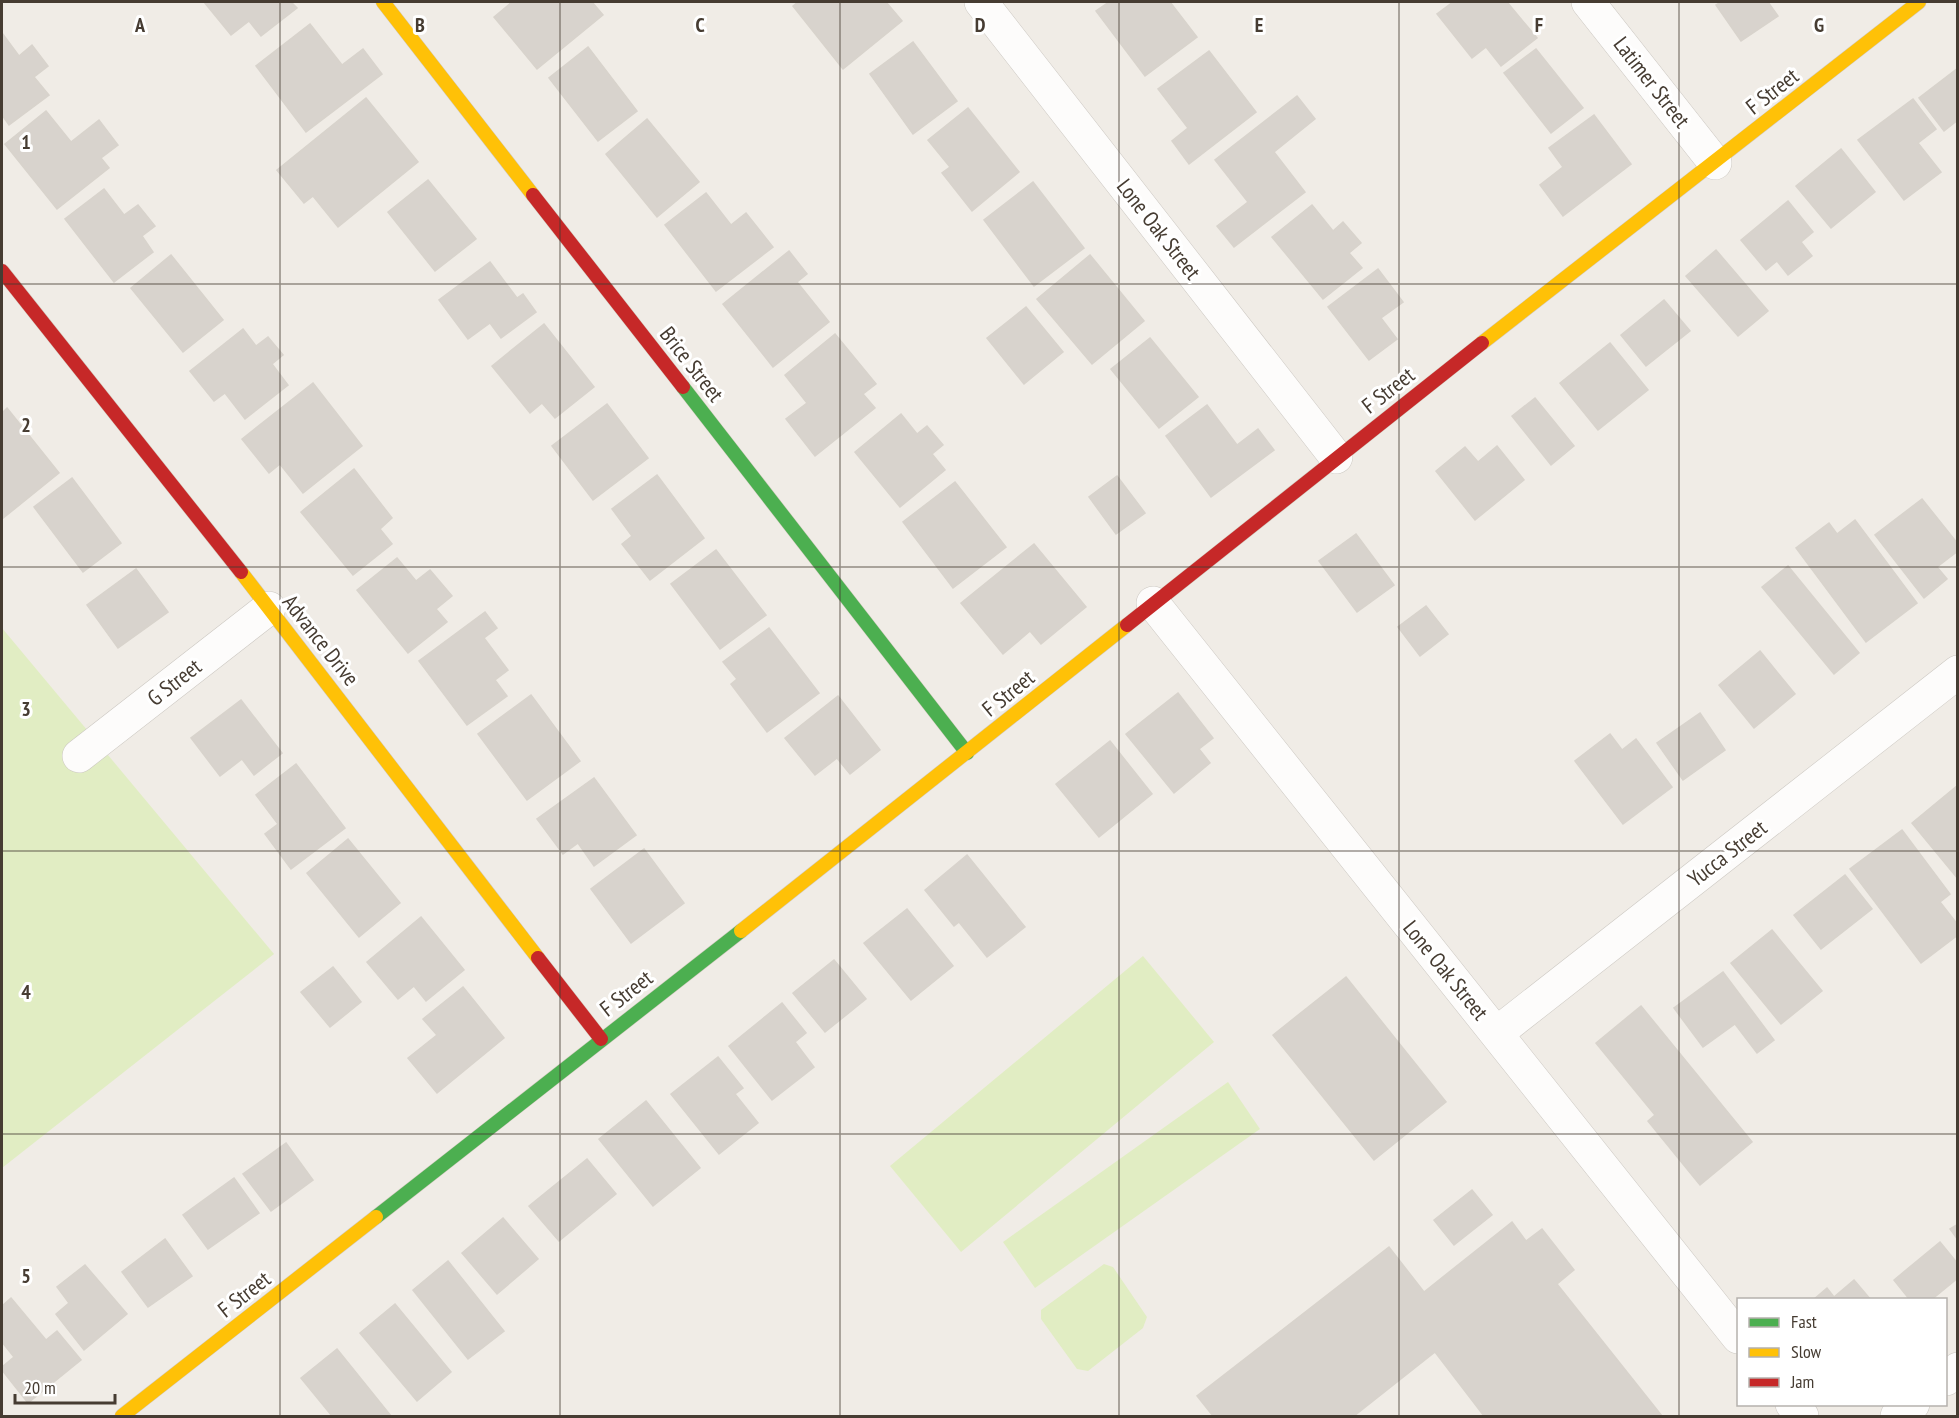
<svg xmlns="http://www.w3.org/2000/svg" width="1959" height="1418" font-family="'PT Sans Narrow',sans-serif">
  <rect width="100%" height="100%" fill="#f0ece6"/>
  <g fill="#e1edc3">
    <polygon points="2,628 274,954 2,1168"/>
    <polygon points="1143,956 1214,1042 961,1252 890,1166"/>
    <polygon points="1228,1082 1260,1129 1035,1288 1003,1242"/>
    <polygon points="1104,1264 1113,1267 1147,1317 1143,1328 1088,1371 1077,1369 1041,1319 1041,1310"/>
  </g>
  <g fill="#d8d3cd" stroke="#d8d3cc" stroke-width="1.5">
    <polygon points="204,2 291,2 297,8 261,36 249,21 231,35"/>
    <polygon points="512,2 592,2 603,15 537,69 494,17"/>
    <polygon points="798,2 886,2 902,21 843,69 793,6"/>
    <polygon points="1109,2 1170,2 1197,37 1145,76 1096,11"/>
    <polygon points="1453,2 1507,2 1537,38 1501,66 1486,47 1472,58 1437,14"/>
    <polygon points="1721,2 1768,2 1778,16 1741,41 1716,5"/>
    <polygon points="310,24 342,65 363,49 382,74 306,132 256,66"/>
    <polygon points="2,33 19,56 32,45 48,66 34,77 49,95 9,125 2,115"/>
    <polygon points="913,42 957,101 913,134 870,74"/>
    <polygon points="588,47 637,111 598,141 549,78"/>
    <polygon points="1536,49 1583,108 1551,133 1504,73"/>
    <polygon points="1209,51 1256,112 1189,164 1172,141 1188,128 1158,89"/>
    <polygon points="1958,68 1958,120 1944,131 1919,98"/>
    <polygon points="1297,96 1315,119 1274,152 1305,192 1234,247 1217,226 1248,202 1215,160"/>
    <polygon points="366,98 418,162 338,227 313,196 304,203 277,170"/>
    <polygon points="1913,99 1936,129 1918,143 1941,172 1904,200 1858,140"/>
    <polygon points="968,108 1019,172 972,211 942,173 950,167 928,140"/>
    <polygon points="46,111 71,142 99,120 118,145 101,158 109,168 57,209 5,144"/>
    <polygon points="1594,115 1631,164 1563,216 1540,185 1563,167 1549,148"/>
    <polygon points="647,119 699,182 657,217 606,154"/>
    <polygon points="1841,149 1875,192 1831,228 1796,186"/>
    <polygon points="428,180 476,239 435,271 388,212"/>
    <polygon points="1033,182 1084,248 1034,286 984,220"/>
    <polygon points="104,189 124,215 138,205 155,226 142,236 153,252 114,282 65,219"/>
    <polygon points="706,193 731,225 746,213 773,247 716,291 665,225"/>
    <polygon points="1788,201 1813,232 1801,242 1812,256 1788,275 1777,261 1766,270 1741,240"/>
    <polygon points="1312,205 1333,231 1343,222 1361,243 1349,253 1362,268 1323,299 1272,237"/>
    <polygon points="1716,250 1768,311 1738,336 1686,276"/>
    <polygon points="789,251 807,274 797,282 829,322 773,367 723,304"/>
    <polygon points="171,255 223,320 183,352 131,288"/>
    <polygon points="1090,255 1144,321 1092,364 1037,299"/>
    <polygon points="490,262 517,298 523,294 536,312 501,338 490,323 468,339 439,300"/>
    <polygon points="1378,269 1403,302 1381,318 1397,339 1369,360 1328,307"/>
    <polygon points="1664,300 1690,331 1646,366 1621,335"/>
    <polygon points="1026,307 1063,352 1024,384 987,338"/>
    <polygon points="544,324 594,387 555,418 542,403 530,413 492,366"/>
    <polygon points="243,329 256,346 268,337 283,355 272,364 288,385 245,419 225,393 214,401 190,371"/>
    <polygon points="835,334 876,384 863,394 875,408 815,456 786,419 807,403 785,375"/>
    <polygon points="1150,338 1198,397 1159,428 1111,369"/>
    <polygon points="1610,343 1648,390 1598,430 1560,383"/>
    <polygon points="313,383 362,446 303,493 280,464 269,473 242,439"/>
    <polygon points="1535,398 1574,446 1551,465 1512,416"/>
    <polygon points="607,404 648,458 593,500 552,446"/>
    <polygon points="1207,405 1237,445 1258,429 1274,450 1211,497 1166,436"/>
    <polygon points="7,408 59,473 2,519 2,413"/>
    <polygon points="901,414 917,434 927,426 943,445 932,454 945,470 900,507 855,452"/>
    <polygon points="1497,446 1524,480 1475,520 1436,471 1465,447 1478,462"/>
    <polygon points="354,469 392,518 380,529 392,544 353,575 301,512"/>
    <polygon points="657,475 704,538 650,580 622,544 632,536 612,509"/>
    <polygon points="1117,476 1145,513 1116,534 1089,497"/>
    <polygon points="72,478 121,543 83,572 34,507"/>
    <polygon points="955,482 1006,547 953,588 903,522"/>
    <polygon points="1922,499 1958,544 1958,551 1937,567 1947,579 1924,598 1875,535"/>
    <polygon points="1855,520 1917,603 1866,642 1796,548 1829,523 1837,534"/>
    <polygon points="1356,534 1394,585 1357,612 1319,561"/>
    <polygon points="1034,544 1086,607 1041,644 1030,631 1003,654 961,603"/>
    <polygon points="716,550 766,615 720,649 671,584"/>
    <polygon points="397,558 416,581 430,570 452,596 436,609 447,622 408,653 357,590"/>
    <polygon points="1788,566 1859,653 1834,674 1762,587"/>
    <polygon points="136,569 168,612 118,648 87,605"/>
    <polygon points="1426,606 1448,634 1420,656 1398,627"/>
    <polygon points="485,612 497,628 484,638 508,670 495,680 507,696 467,725 419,661"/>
    <polygon points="769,628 819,693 767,732 731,684 737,679 723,662"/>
    <polygon points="1760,651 1795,694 1754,728 1719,685"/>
    <polygon points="1178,693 1213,738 1199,749 1210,763 1174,793 1126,734"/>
    <polygon points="531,695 580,761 527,800 478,734"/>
    <polygon points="838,696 880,750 850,774 837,758 815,775 785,738"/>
    <polygon points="241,700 282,753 254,775 242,759 220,776 191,738"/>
    <polygon points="1700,713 1725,750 1683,780 1657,743"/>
    <polygon points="1610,734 1622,750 1636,739 1672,787 1623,824 1575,761"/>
    <polygon points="1110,741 1152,794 1099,837 1056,784"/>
    <polygon points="296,764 345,828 291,869 265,834 278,824 256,795"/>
    <polygon points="594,778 636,835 594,866 578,843 563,854 537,819"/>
    <polygon points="1958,785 1958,879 1912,823"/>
    <polygon points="1902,830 1950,894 1940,902 1958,925 1958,935 1921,963 1850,869"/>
    <polygon points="348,839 400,903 359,937 307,873"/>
    <polygon points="644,849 684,903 631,943 591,889"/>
    <polygon points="967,855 1025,927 987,957 959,922 954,926 925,890"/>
    <polygon points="1845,875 1872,909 1821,949 1794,915"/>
    <polygon points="907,909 953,966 911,1000 864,943"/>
    <polygon points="421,917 464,970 426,1001 414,986 398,999 367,962"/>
    <polygon points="1772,930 1822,991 1781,1024 1731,963"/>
    <polygon points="834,960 866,999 825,1032 793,993"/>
    <polygon points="333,967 361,1002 330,1027 301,992"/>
    <polygon points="1723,972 1774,1040 1757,1053 1735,1024 1703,1047 1674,1008"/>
    <polygon points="1346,977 1446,1102 1374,1160 1273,1035"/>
    <polygon points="463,987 504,1038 437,1093 408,1058 437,1035 423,1019"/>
    <polygon points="782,1003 806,1033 795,1042 814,1067 772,1100 729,1046"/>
    <polygon points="1641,1006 1752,1142 1700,1185 1648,1121 1655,1115 1596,1043"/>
    <polygon points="718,1057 743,1088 735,1094 758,1123 719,1154 671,1094"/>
    <polygon points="646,1101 700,1168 653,1206 599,1139"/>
    <polygon points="286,1143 313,1180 271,1211 243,1174"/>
    <polygon points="587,1159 616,1194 559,1241 529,1206"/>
    <polygon points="234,1178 259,1213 208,1249 183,1215"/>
    <polygon points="1472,1190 1492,1215 1454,1245 1434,1220"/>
    <polygon points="503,1218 538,1259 497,1294 462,1253"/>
    <polygon points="1512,1222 1526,1241 1542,1229 1574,1270 1557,1284 1662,1416 1484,1416 1435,1352 1354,1416 1213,1416 1197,1396 1389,1247 1424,1292"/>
    <polygon points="1958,1224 1958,1240 1950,1229"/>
    <polygon points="165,1239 192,1276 148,1307 122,1272"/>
    <polygon points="1940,1242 1958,1264 1958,1278 1931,1300 1910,1300 1894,1280"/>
    <polygon points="448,1261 504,1331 468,1359 413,1290"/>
    <polygon points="85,1265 127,1314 84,1350 56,1314 69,1303 57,1287"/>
    <polygon points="1854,1280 1871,1300 1813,1300 1827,1288 1834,1297"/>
    <polygon points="11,1298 46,1340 57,1331 81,1360 28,1403 2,1370 2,1367 14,1357 2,1342 2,1306"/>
    <polygon points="395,1304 451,1372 417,1401 360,1333"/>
    <polygon points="337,1349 391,1416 332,1416 301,1378"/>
  </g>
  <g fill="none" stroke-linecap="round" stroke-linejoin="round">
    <defs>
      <g id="street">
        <polyline points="981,2 1336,457"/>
        <polyline points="1588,2 1715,163"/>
        <polyline points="1153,603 1738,1337"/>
        <polyline points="79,756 269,608"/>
        <polyline points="1497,1033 1958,672"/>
        <polyline points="1946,1379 1958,1369"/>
        <polyline points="1792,1404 1802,1416"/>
        <polyline points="1897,1416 1913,1404"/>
      </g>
      <g id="fast">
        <polyline points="683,387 967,753"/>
        <polyline points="376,1217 741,931"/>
      </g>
      <g id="slow">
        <polyline points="383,2 533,195"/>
        <polyline points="1482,343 1919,2"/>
        <polyline points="241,572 538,958"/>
        <polyline points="741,931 1127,625"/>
        <polyline points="122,1416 376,1217"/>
      </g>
      <g id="jam">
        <polyline points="533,195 683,387"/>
        <polyline points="2,271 241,572"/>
        <polyline points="1127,625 1482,343"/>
        <polyline points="538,958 601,1039"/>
      </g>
    </defs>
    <use href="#street" stroke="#ccc8c2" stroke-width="34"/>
    <use href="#fast" stroke="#d1cabe" stroke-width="15"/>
    <use href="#slow" stroke="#d1cabe" stroke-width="15"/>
    <use href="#jam" stroke="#d1cabe" stroke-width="15"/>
    <use href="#street" stroke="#fdfcfb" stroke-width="33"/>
    <use href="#fast" stroke="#4caf50" stroke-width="14"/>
    <use href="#slow" stroke="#ffc107" stroke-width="14"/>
    <use href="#jam" stroke="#c62828" stroke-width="14"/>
  </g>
  <path fill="none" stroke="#463c32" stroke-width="1.5" stroke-opacity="0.55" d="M 280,2 L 280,1416M 560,2 L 560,1416M 840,2 L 840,1416M 1119,2 L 1119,1416M 1399,2 L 1399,1416M 1679,2 L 1679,1416M 2,284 L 1958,284M 2,567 L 1958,567M 2,851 L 1958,851M 2,1134 L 1958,1134"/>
  <g text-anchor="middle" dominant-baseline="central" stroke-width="6" stroke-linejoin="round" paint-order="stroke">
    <g font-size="22" fill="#463c32" stroke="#fff">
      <text transform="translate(1652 82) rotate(52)">Latimer Street</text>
      <text transform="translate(1772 91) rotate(-38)">F Street</text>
      <text transform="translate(1159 229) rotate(52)">Lone Oak Street</text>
      <text transform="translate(692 364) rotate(52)">Brice Street</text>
      <text transform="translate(1388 390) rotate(-38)">F Street</text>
      <text transform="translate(321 640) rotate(52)">Advance Drive</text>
      <text transform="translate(174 682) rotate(-38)">G Street</text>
      <text transform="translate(1008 693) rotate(-39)">F Street</text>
      <text transform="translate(1727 853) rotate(-38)">Yucca Street</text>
      <text transform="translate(1446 970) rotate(51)">Lone Oak Street</text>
      <text transform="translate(626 993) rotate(-38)">F Street</text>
      <text transform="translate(244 1294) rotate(-38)">F Street</text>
    </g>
  </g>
  <g font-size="20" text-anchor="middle" font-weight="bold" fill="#463c32" stroke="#fff" stroke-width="6" stroke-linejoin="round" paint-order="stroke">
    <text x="140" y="32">A</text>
    <text x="420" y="32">B</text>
    <text x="700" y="32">C</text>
    <text x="980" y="32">D</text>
    <text x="1259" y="32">E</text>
    <text x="1539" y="32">F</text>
    <text x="1819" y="32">G</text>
    <text x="26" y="149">1</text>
    <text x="26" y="432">2</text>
    <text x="26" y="716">3</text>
    <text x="26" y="999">4</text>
    <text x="26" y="1283">5</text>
  </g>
  <rect width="1959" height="1418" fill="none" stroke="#463c32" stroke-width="6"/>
  <rect x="1737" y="1298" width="210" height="108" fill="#ffffff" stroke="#b5b1ad" stroke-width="1.5"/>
  <rect x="1749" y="1318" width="30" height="9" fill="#4caf50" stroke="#b5b1ad" stroke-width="1.5"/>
  <text x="1791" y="1328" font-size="18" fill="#463c32">Fast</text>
  <rect x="1749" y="1348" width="30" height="9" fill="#ffc107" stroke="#b5b1ad" stroke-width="1.5"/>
  <text x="1791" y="1358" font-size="18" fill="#463c32">Slow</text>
  <rect x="1749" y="1378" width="30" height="9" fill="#c62828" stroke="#b5b1ad" stroke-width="1.5"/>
  <text x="1791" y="1388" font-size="18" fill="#463c32">Jam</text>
  <path d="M15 1394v9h100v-9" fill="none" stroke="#463c32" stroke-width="3"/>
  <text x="24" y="1394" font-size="18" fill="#463c32" stroke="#ffffff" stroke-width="4.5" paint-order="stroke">20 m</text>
</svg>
